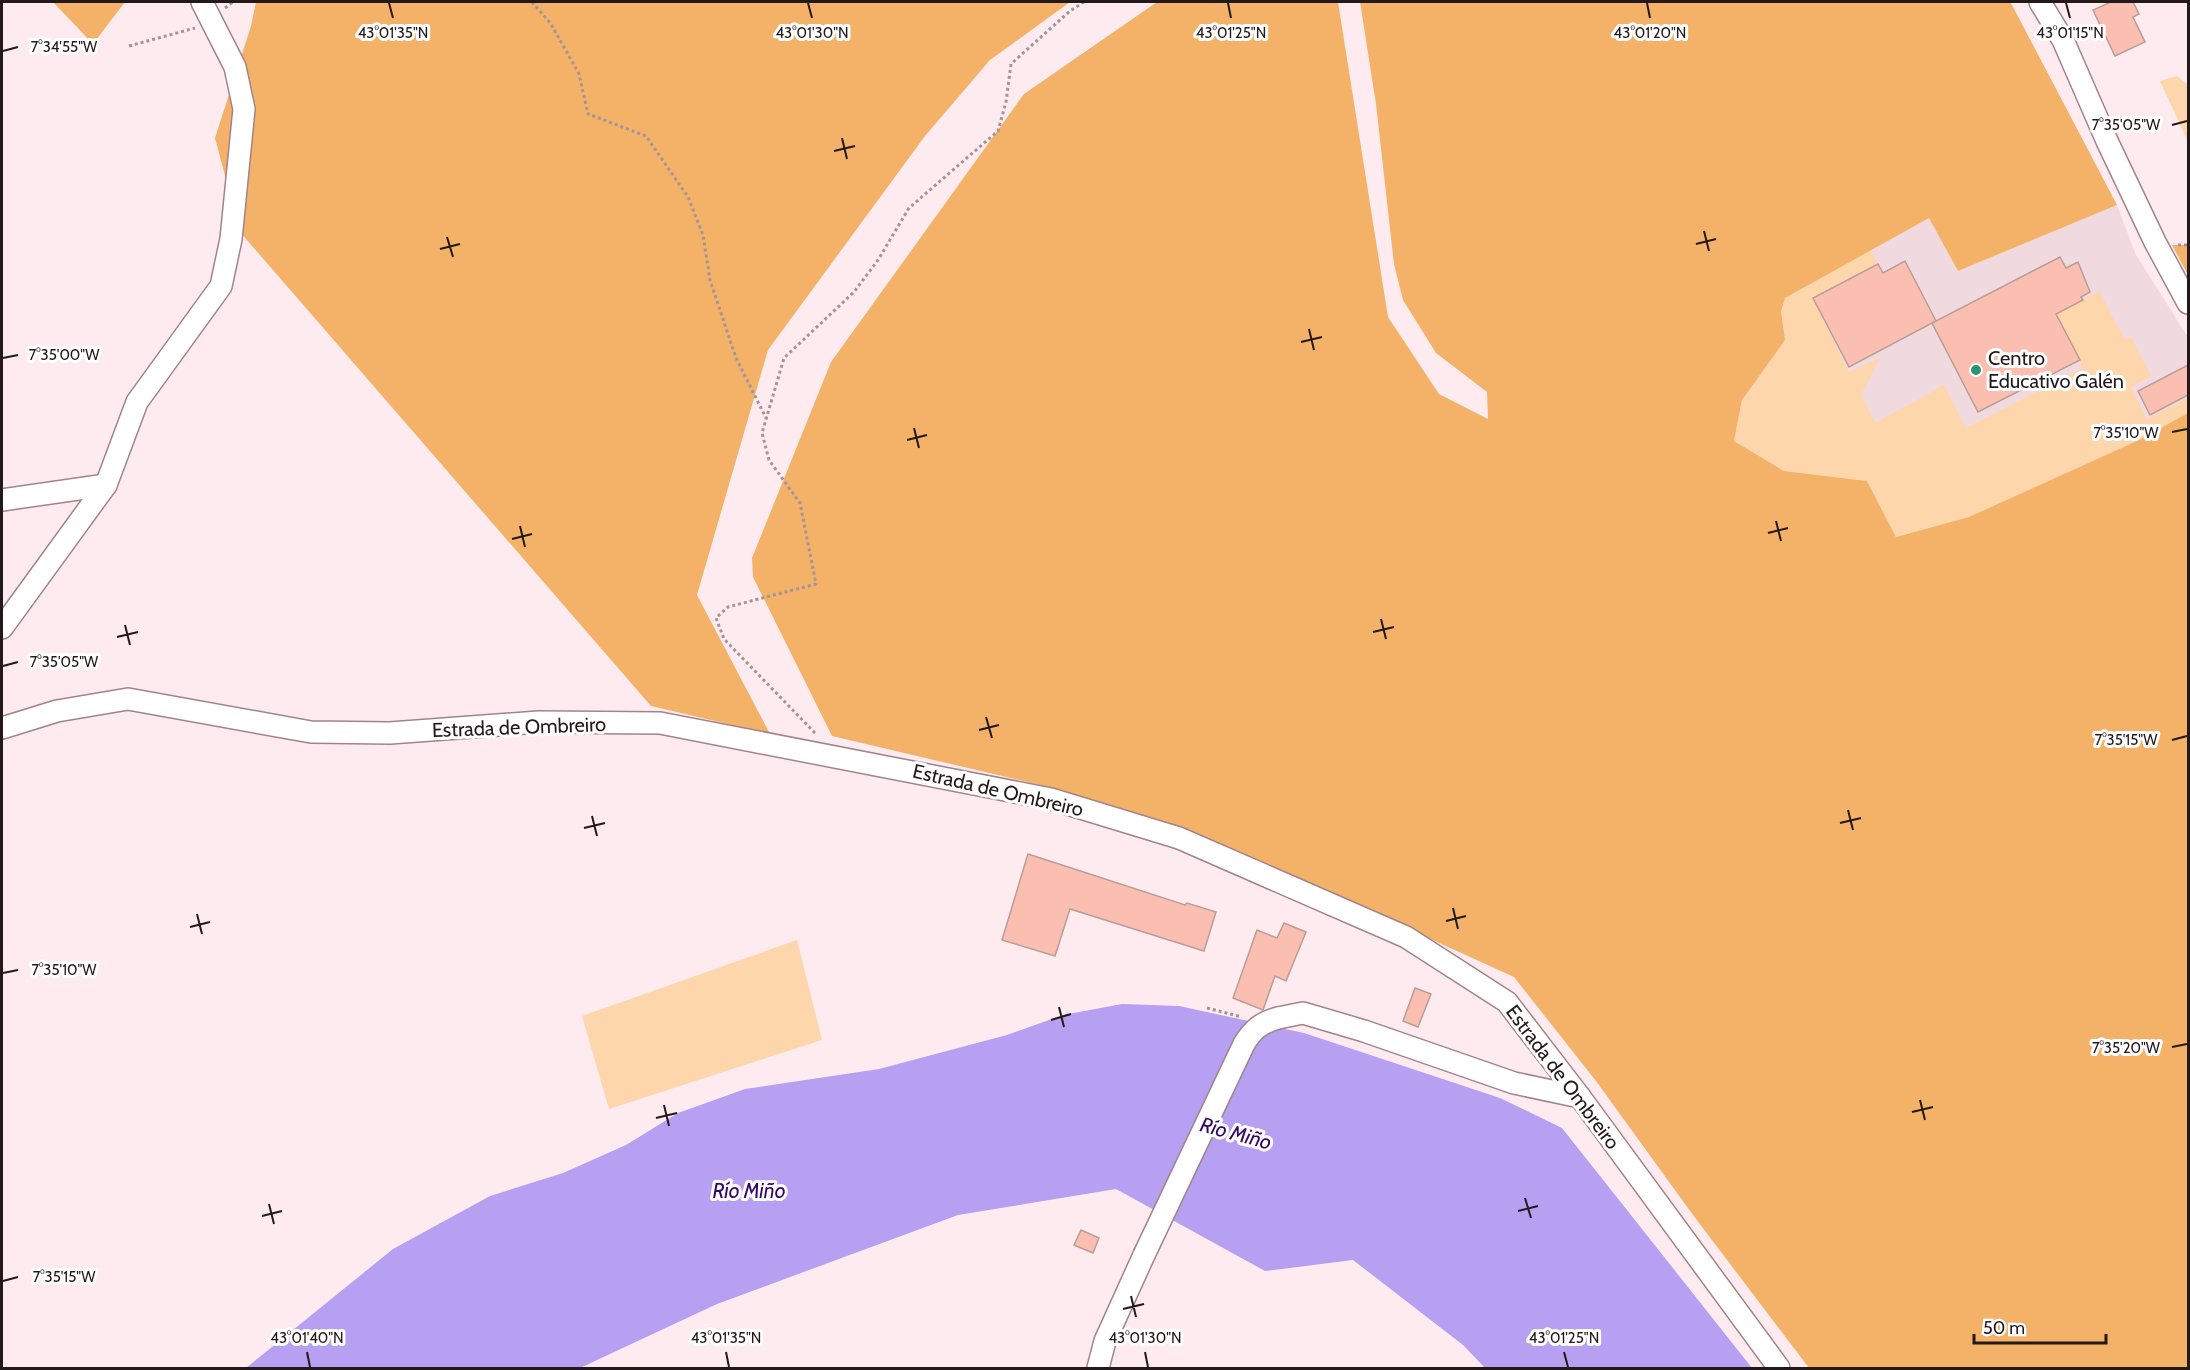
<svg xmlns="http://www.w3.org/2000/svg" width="2190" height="1370" font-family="Cabin,sans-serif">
  <rect width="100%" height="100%" fill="#feebf0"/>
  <polygon fill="#f1dadf" points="2117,205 2136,255 2188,337 2188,413 2139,440 1969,517 1742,400 1785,298 1930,217 1958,271"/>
  <g fill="#fed6ac">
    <polygon points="2177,76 2188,85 2188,142 2160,81"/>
    <polygon points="1870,250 1878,264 1813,299 1849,372 1881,357 1861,395 1875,423 1944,385 1966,428 2083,368 2056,314 2099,291 2125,340 2131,337 2151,376 2131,387 2147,419 2188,398 2188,413 2139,440 1969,517 1896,537 1867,481 1784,471 1734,441 1742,400 1785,340 1781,311 1785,298"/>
    <polygon points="797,940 822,1040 609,1109 582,1016"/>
  </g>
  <g fill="#f4b268">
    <polygon points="53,2 125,2 93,44"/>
    <polygon points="256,2 1070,2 990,60 925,136 768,350 697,595 770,734 651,706 240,232 215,138 251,26"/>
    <polygon points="1157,2 1338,2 1388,317 1439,394 1488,419 1487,392 1436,353 1403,300 1394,264 1376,104 1360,2 2010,2 2012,5 2117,205 1958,271 1929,218 1785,298 1781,311 1785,340 1742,400 1734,441 1784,471 1867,481 1896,537 1969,517 2139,440 2188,413 2188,1368 1809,1368 1693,1215 1596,1081 1514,977 1325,891 1154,819 1053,788 832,736 753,577 752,558 831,362 1024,94"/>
    <polygon points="2172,245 2188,245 2188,275"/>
  </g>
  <polygon fill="#b79ff2" points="1122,1004 1179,1006 1304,1033 1500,1098 1562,1128 1752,1368 1485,1368 1463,1345 1353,1260 1265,1271 1116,1189 958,1215 717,1304 580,1368 246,1368 393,1249 490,1196 563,1173 626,1145 678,1113 745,1089 879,1069 1007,1035 1063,1015"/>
  <g fill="#fabfb0" stroke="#ba9d96" stroke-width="1.5">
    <polygon points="2111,2 2133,2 2139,14 2133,17 2145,42 2115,56 2093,10"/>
    <polygon points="2060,257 2066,268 2078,262 2090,292 2081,297 2083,300 2056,314 2080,360 1978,412 1932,323"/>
    <polygon points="1905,261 1936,321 1849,367 1813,298 1878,264 1883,273"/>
    <polygon points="2188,365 2188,395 2150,415 2138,391"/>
    <polygon points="1028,854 1185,905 1187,903 1216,912 1204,951 1070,909 1055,956 1002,940"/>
    <polygon points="1284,923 1306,932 1286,981 1275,976 1263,1010 1233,998 1257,930 1277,938"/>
    <polygon points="1415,988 1431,994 1418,1027 1403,1021"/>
    <polygon points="1081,1230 1099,1238 1093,1253 1074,1245"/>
  </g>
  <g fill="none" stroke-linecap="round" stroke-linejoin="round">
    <defs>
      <g id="minor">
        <polyline points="2040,2 2063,40 2107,141 2155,242 2188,303"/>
        <polyline points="2,500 106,485"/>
        <polyline points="2,628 106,485 137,402 221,286 231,239 244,109 235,67 202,2"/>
        <polyline points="2,728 57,711 128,699 311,732 390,733 539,722 660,723 1051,799 1179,838 1406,937 1507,1002 1580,1097 1779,1368"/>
        <polyline points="1278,1018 1303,1013 1364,1031 1514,1083 1580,1097"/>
        <polyline points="1098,1368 1105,1341 1144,1255"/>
      </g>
    </defs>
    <use href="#minor" stroke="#a1848b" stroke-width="24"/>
    <g stroke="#a39497" stroke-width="3" stroke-dasharray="3 3" stroke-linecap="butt">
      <polyline points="532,2 551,24 579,74 588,114 646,136 688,197 703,235 710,280 736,358 766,418"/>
      <polyline points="225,8 233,2"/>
      <polyline points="129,46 195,28"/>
      <polyline points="2178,245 2188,245"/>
      <polyline points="815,733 724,639 716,618 728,607 816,584 800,503 769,460 762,433 784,358 854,292 878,260 909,208 998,131 1006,102 1011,64 1070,11 1084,2"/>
      <polyline points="1207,1008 1242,1017"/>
    </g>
    <use href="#minor" stroke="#fff" stroke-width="21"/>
    <defs>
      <path id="minor-bridge" d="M 1144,1255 L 1244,1044 C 1253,1029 1261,1023 1278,1018"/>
    </defs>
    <use href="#minor-bridge" stroke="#a1848b" stroke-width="24" stroke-linecap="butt"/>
    <use href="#minor-bridge" stroke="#fff" stroke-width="21"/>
  </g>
  <path fill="none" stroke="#23191b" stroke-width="2" d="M 389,3 L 393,18M 808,3 L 812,18M 1228,3 L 1231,18M 1647,3 L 1650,18M 2066,3 L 2070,18M 3,51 L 18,47M 2172,125 L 2187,121M 842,138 L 847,159M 834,151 L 855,146M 1704,231 L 1709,251M 447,237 L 453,257M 1696,244 L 1716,239M 440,249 L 460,244M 1309,329 L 1314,350M 1301,342 L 1322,337M 3,358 L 18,355M 914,428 L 919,448M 2172,432 L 2187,429M 907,440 L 927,435M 1776,521 L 1781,541M 520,526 L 525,547M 1768,533 L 1788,528M 512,539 L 532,534M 1381,619 L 1386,639M 125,625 L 130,645M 1373,632 L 1394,627M 117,637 L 138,632M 3,666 L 18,662M 986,717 L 992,738M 979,730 L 999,725M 2172,740 L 2187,736M 1848,810 L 1853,830M 592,816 L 597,836M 1840,823 L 1861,818M 584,828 L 605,823M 1453,908 L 1458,929M 197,914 L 202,934M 1446,921 L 1466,916M 190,927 L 210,922M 3,973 L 18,970M 1059,1007 L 1064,1027M 1051,1020 L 1071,1014M 2172,1047 L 2187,1044M 1920,1100 L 1925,1120M 664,1105 L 669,1126M 1912,1112 L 1933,1107M 656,1118 L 677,1113M 1525,1198 L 1531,1218M 269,1204 L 274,1224M 1518,1211 L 1538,1206M 262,1216 L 282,1211M 3,1281 L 18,1277M 1131,1296 L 1136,1317M 1123,1309 L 1144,1304M 307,1352 L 310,1367M 726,1352 L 729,1367M 1145,1352 L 1148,1367M 1564,1352 L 1568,1367"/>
  <circle fill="#2c9472" stroke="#fff" stroke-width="2" cx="1976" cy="370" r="6"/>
  <g text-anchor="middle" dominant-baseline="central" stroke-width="6" stroke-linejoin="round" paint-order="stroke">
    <g font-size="20" fill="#23191b" stroke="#fff" text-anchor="start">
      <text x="1988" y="358">Centro<tspan x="1988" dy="23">Educativo Galén</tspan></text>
    </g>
    <g font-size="20" fill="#23191b" stroke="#fff">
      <text transform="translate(519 727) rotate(-2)">Estrada de Ombreiro</text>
      <text transform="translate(998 790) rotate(13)">Estrada de Ombreiro</text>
      <text transform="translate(1563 1077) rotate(53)">Estrada de Ombreiro</text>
    </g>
    <g font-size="21" font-style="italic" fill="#350568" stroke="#fff">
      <text transform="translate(1236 1133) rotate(15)">Río Miño</text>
      <text x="749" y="1190">Río Miño</text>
    </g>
  </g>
  <g font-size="15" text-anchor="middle" fill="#23191b" stroke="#fff" stroke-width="6" stroke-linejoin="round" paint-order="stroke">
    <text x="1231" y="38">43°01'25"N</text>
    <text x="1650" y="38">43°01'20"N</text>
    <text x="393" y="38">43°01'35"N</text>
    <text x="812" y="38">43°01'30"N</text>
    <text x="2070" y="38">43°01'15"N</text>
    <text x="64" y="52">7°34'55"W</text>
    <text x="2126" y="130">7°35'05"W</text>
    <text x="64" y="360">7°35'00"W</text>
    <text x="2126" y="438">7°35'10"W</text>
    <text x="64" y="667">7°35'05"W</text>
    <text x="2126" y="745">7°35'15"W</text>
    <text x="64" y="975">7°35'10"W</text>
    <text x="2126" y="1053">7°35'20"W</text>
    <text x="64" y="1282">7°35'15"W</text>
    <text x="307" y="1343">43°01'40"N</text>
    <text x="726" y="1343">43°01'35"N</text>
    <text x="1145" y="1343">43°01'30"N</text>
    <text x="1564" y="1343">43°01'25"N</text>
  </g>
  <rect width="2190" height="1370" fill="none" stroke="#23191b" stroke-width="6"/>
  <path d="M1974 1334v9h132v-9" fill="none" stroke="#23191b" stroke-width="3"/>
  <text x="1983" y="1334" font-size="18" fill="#23191b" stroke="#ffffff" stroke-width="4.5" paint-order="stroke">50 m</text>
</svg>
